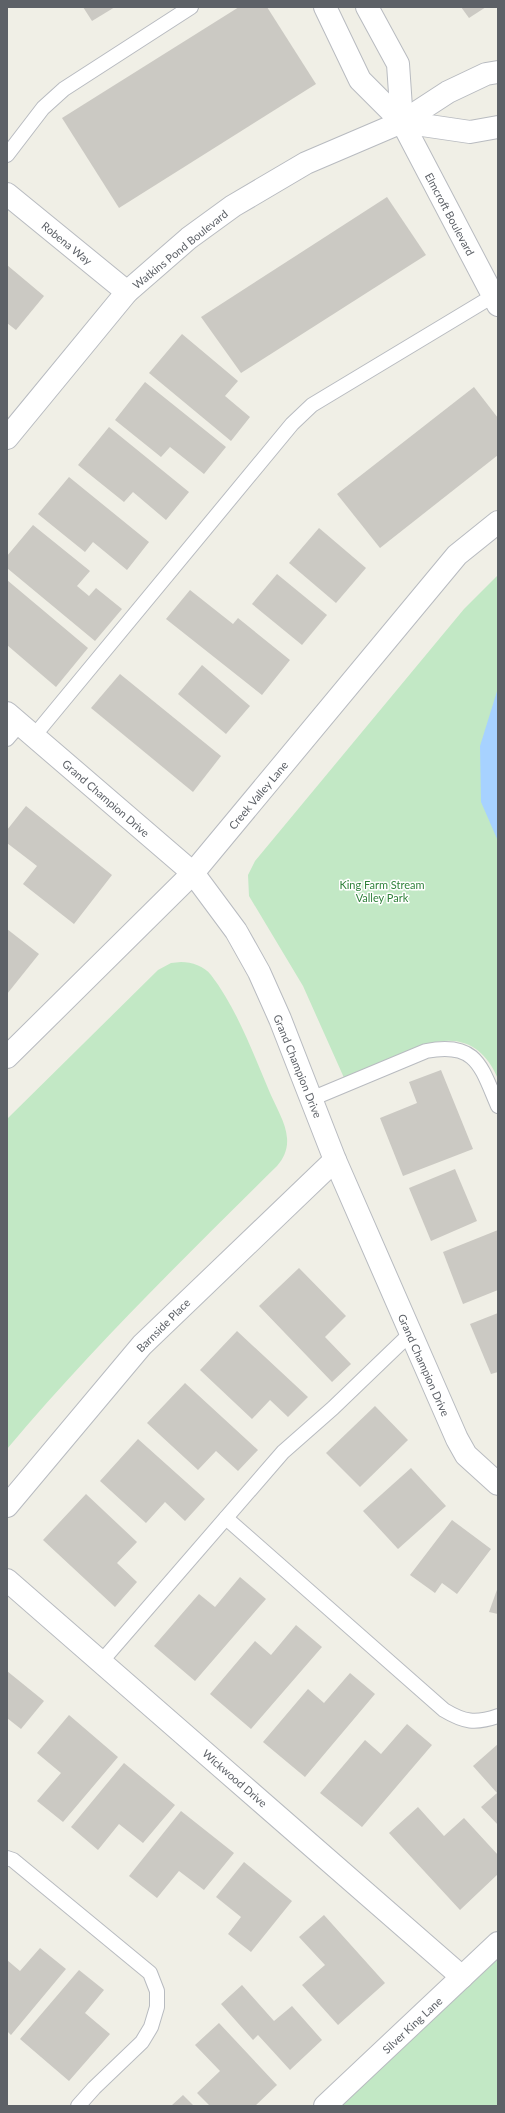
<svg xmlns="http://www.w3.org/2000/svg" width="505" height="2113" font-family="Lato,sans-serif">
  <rect width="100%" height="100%" fill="#f0efe6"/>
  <g fill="#c2e8c5">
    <path d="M 498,575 L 498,1079 C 485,1047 461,1034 428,1044 L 345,1080 L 303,986 L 249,896 L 248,875 L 255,861 L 464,609 Z"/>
    <path d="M 181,962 C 192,962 204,966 211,975 C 237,1009 253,1053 270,1093 C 276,1107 286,1123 287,1138 C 288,1149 284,1158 277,1166 C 184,1258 91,1349 7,1449 L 7,1119 L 158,970 L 171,963 Z"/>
    <polygon points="498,1943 498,2106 325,2106"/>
  </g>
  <polygon fill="#a7d2ff" points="498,688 498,841 481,802 480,746"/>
  <g fill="#cbc9c3">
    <polygon points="83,7 115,7 92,21"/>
    <polygon points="239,7 267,7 316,84 119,208 62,118"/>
    <polygon points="461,7 486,7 469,18"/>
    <polygon points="387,197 426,255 241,373 201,317"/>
    <polygon points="7,265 44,296 16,330 7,323"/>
    <polygon points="182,334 238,381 225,396 250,417 231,441 149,373"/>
    <polygon points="145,382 226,447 204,474 170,447 161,457 115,420"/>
    <polygon points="474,387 498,418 498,455 380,548 337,494"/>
    <polygon points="109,427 189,492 166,520 133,492 124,502 78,465"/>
    <polygon points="69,477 149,542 127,570 93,542 85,552 38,514"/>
    <polygon points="33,525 90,571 77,586 89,596 96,588 122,609 95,641 7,568 7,556"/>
    <polygon points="319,528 366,568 336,603 289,563"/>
    <polygon points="277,574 327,615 302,645 252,604"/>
    <polygon points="7,580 88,648 56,687 7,645"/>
    <polygon points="190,590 233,624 238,618 290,660 262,695 166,619"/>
    <polygon points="202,665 250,706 226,734 178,694"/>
    <polygon points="120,674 221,756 193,792 91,708"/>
    <polygon points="26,806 112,875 74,924 23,884 37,866 7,843 7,830"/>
    <polygon points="7,929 39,954 7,994"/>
    <polygon points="441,1070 473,1149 403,1176 380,1118 417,1103 409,1082"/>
    <polygon points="455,1169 477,1221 431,1241 409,1188"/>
    <polygon points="498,1230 498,1290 463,1304 443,1252"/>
    <polygon points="299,1268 346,1316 325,1337 351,1364 332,1382 259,1306"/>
    <polygon points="498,1313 498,1372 491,1374 470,1324"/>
    <polygon points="237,1331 308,1397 288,1417 270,1400 252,1419 200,1370"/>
    <polygon points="185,1383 258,1450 238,1471 216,1451 198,1470 147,1423"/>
    <polygon points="375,1406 408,1440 360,1487 326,1453"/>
    <polygon points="138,1439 205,1499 185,1521 165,1502 146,1523 100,1481"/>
    <polygon points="411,1468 446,1506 398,1549 363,1511"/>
    <polygon points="86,1494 137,1542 117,1563 137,1582 115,1607 43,1540"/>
    <polygon points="452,1520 491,1549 457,1594 442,1583 435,1593 410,1575"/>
    <polygon points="240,1577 266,1599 195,1681 154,1646 199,1594 215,1607"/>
    <polygon points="498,1587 498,1614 489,1612"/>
    <polygon points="296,1625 322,1647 251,1729 210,1694 255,1641 271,1655"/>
    <polygon points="7,1671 44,1701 21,1729 7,1718"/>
    <polygon points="350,1673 375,1694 305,1777 263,1742 308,1689 324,1703"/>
    <polygon points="69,1715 118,1757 63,1822 37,1801 61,1773 37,1753"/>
    <polygon points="407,1724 432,1745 362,1827 320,1793 365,1740 381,1754"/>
    <polygon points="498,1744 498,1825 481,1807 497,1793 473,1766"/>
    <polygon points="124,1763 175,1805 143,1843 119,1824 98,1850 71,1827"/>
    <polygon points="418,1807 444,1836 464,1818 498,1855 498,1874 460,1910 389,1833"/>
    <polygon points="181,1811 234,1853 204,1890 179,1871 157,1898 129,1876"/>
    <polygon points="244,1862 292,1901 251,1952 228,1934 241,1917 216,1897"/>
    <polygon points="324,1915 385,1983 338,2025 302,1985 325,1965 299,1937"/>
    <polygon points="40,1948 66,1969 11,2035 7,2031 7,1960 20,1971"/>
    <polygon points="79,1970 104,1990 85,2013 110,2034 69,2081 20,2039"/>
    <polygon points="242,1985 274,2021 292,2006 322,2040 290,2070 258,2035 253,2040 221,2004"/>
    <polygon points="219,2023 277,2085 255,2106 210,2106 197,2093 220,2071 195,2045"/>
    <polygon points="183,2095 194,2106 171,2106"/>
  </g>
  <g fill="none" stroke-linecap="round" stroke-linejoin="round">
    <defs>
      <g id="service">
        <polyline points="7,155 43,108 64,89 191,7"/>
        <polyline points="34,736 292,424 312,405 493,296"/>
        <polyline points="7,739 20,724"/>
        <path d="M 311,1099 L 426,1051 C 477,1041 481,1067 498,1106"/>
        <path d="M 226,1518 L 444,1710 C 464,1722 475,1724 498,1716"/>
        <polyline points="101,1662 283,1452 333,1408 411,1333"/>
        <polyline points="7,1858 13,1860 150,1973 157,1991 157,2007 151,2027 142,2042 94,2088 78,2106"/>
      </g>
      <g id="minor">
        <polyline points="325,7 360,80 402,122 498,305"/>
        <polyline points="367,7 398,64 402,122"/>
        <polyline points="7,194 127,292"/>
        <polyline points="7,713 193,873 236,931 259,972 280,1019 335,1160 457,1439 466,1455 498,1484"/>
        <polyline points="7,1057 193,873 457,555 498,522"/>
        <polyline points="7,1506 142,1345 335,1160"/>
        <polyline points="7,1580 462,1977"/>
        <polyline points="325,2106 498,1943"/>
      </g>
      <g id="tertiary">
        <polyline points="402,122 470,132 498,127"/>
        <polyline points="7,438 127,292 189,238 233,206 306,163 402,122 448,92 486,74 498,72"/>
      </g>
    </defs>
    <use href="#service" stroke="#b8bbc0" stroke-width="16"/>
    <use href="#minor" stroke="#b8bbc0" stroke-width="24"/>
    <use href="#tertiary" stroke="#b8bbc0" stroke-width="24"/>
    <use href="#service" stroke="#fff" stroke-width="14"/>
    <use href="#minor" stroke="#fff" stroke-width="22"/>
    <use href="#tertiary" stroke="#fff" stroke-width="22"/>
  </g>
  <g text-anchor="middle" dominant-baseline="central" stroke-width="3" stroke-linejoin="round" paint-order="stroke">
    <g font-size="11" fill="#5d6167" stroke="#fff">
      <text transform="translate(450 214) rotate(62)">Elmcroft Boulevard</text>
      <text transform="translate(67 243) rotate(39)">Robena Way</text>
      <text transform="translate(180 249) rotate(-39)">Watkins Pond Boulevard</text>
      <text transform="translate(258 795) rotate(-50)">Creek Valley Lane</text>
      <text transform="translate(106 798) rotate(41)">Grand Champion Drive</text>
      <text transform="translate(298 1066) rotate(68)">Grand Champion Drive</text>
      <text transform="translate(163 1325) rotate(-45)">Barnside Place</text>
      <text transform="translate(424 1365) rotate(66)">Grand Champion Drive</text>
      <text transform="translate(235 1778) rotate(41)">Wickwood Drive</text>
      <text transform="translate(412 2025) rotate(-43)">Silver King Lane</text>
    </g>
    <g font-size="11" fill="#31823c" stroke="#fff">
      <text x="382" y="884">King Farm Stream<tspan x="382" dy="13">Valley Park</tspan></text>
    </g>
  </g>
  <rect width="505" height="2113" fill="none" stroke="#5d6167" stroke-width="16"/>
</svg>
